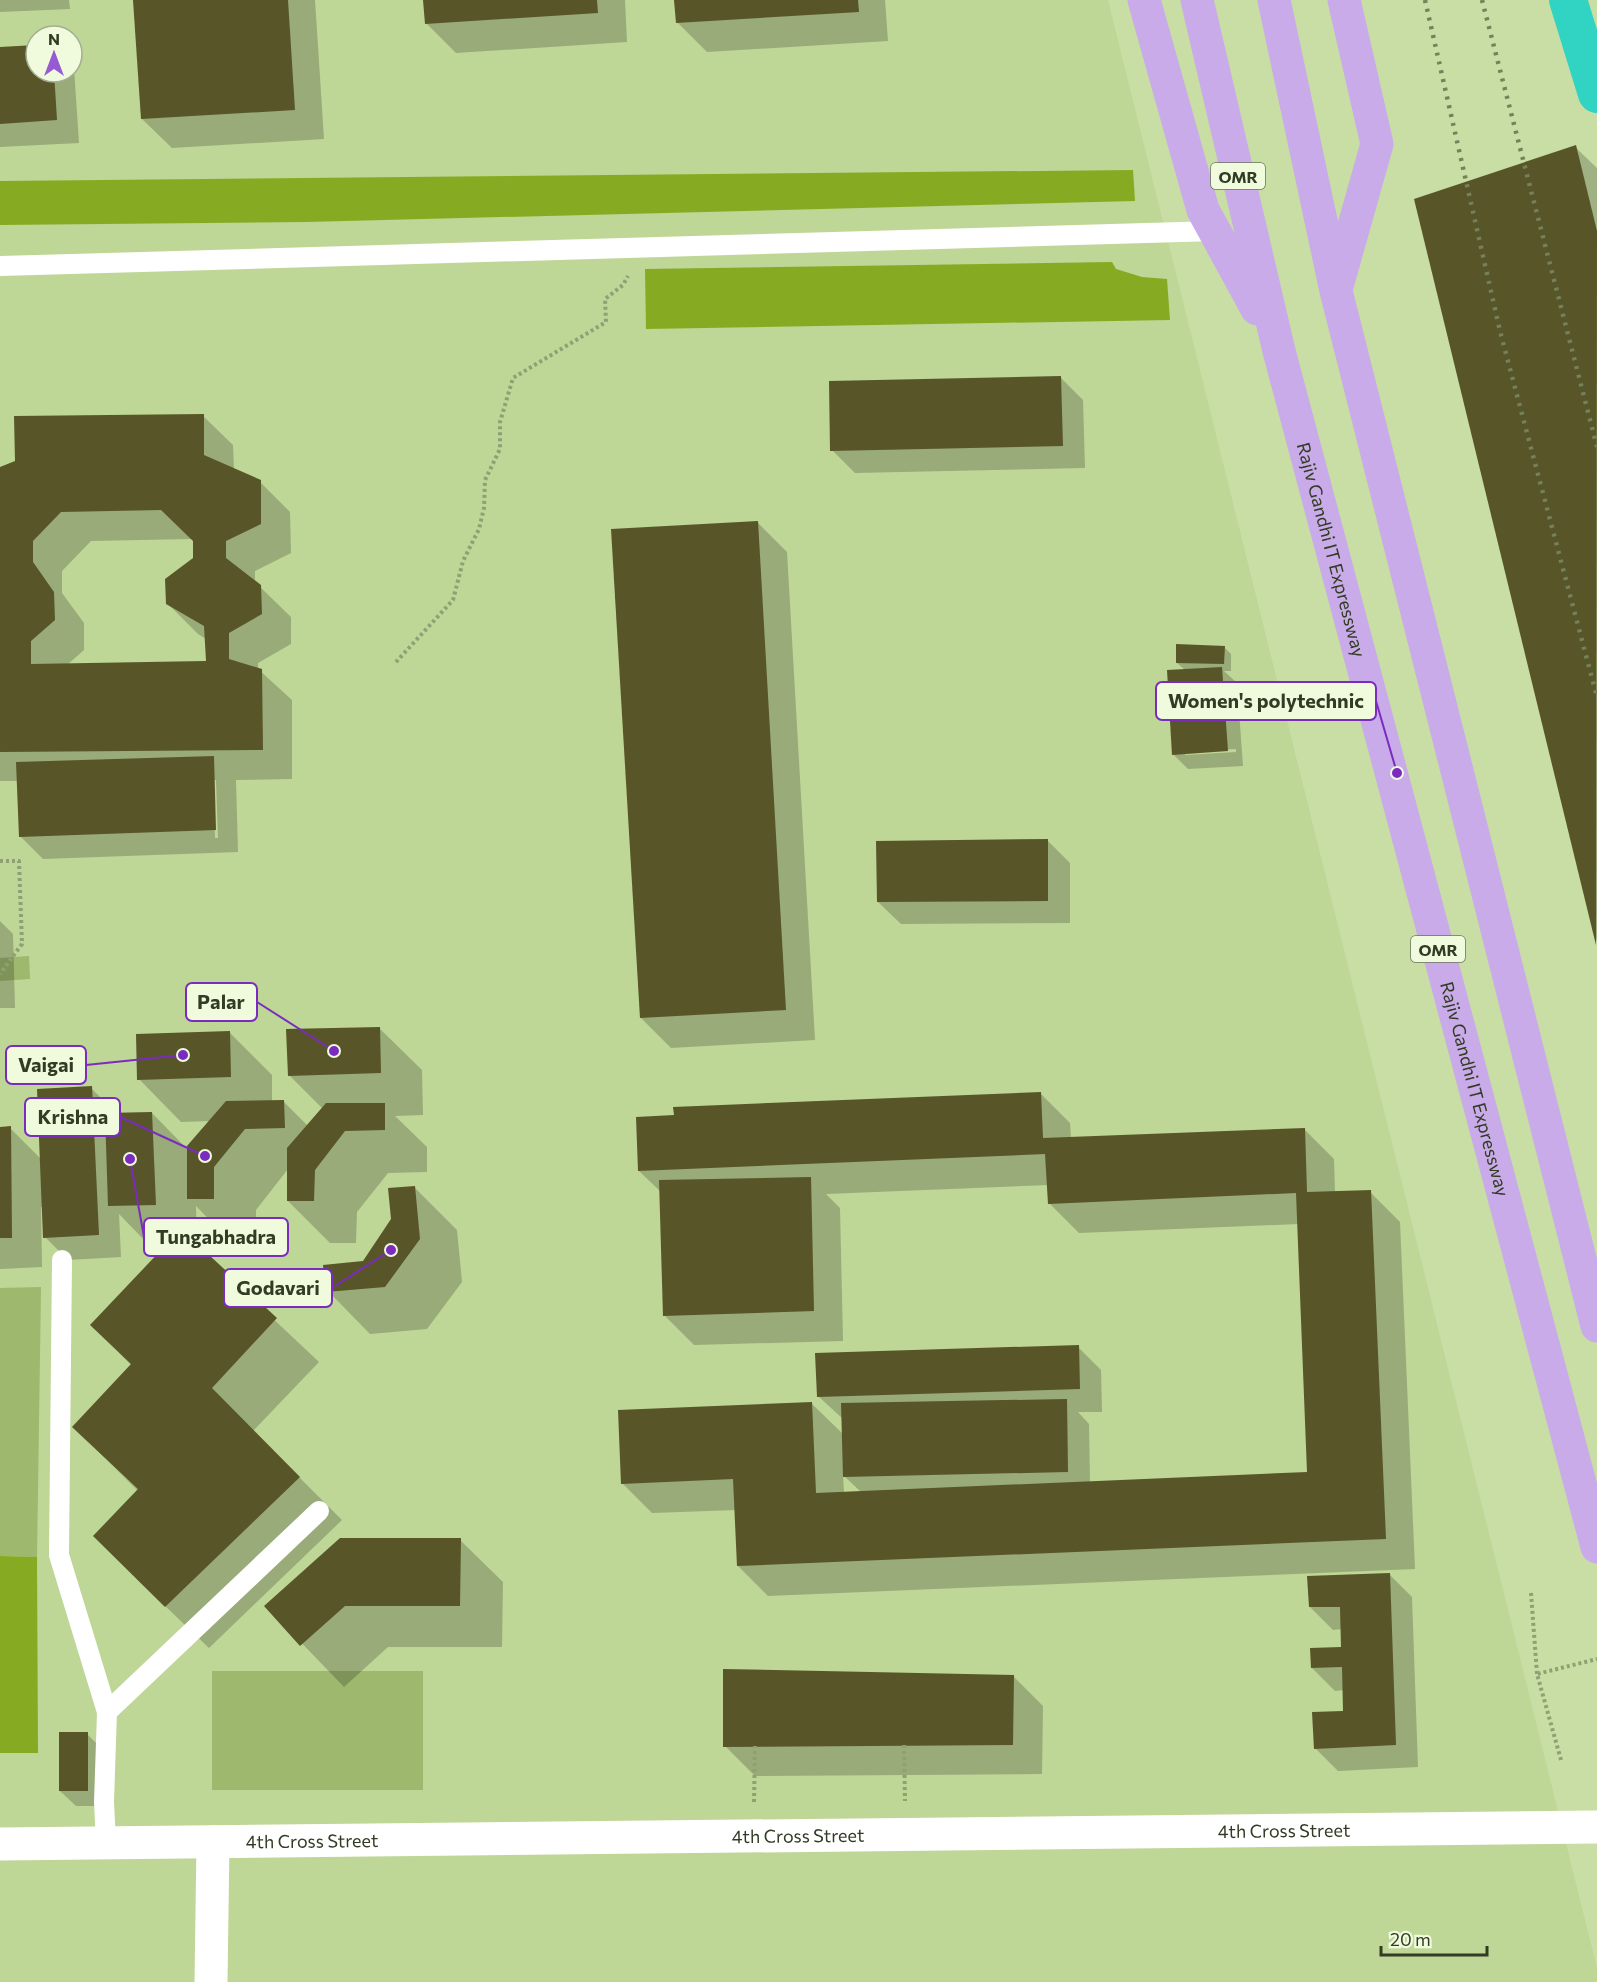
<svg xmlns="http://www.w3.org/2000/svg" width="1597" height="1982" font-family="Commissioner,sans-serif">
  <rect width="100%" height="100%" fill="#c9dea5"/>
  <path fill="#bed696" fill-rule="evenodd" d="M 0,0 L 1108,0 L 1597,1968 L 1597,1982 L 0,1982 ZM 36,36 L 72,36 L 72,72 L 36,72 Z"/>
  <g fill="#9eb86d">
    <polygon points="29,956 30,979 0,981 0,958"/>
    <polygon points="41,1287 37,1557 0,1556 0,1288"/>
    <rect x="212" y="1671" width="211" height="119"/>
  </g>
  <g fill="#86ab22">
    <polygon points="1133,170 1135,201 306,222 0,225 0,181"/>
    <polygon points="1112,262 1116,269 1142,277 1167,279 1170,320 646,329 645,269"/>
    <polygon points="0,1556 37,1557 38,1753 0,1753"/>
  </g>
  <g fill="#0003" fill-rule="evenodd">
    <polygon points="0,0 69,0 70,9 0,12"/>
    <polygon points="135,0 315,0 324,139 172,148 142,119"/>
    <polygon points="425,0 625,0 627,42 456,53 426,23"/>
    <polygon points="676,0 885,0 888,41 707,52 677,22"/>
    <polygon points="36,46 36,72 72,72 72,66 74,68 79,143 0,147 0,48"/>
    <polygon points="1575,147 1597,168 1597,942 1416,200"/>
    <polygon points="1060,377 1083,400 1085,468 855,473 832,450"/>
    <path d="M 203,416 L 233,445 L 234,470 L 260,482 L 290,512 L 291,553 L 255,571 L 255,582 L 291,617 L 291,644 L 258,663 L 258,669 L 292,700 L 292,779 L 236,780 L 238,852 L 43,859 L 20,836 L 19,781 L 0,781 L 0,468 ZM 192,539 L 195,542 L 195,558 L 167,603 L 198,634 L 206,639 L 207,662 L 67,665 L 84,650 L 84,623 L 62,593 L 62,571 L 91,541 ZM 213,780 L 216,780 L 218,838 L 215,838 Z"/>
    <polygon points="757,522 787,552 815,1040 671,1048 641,1018"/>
    <path d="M 1224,647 L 1231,654 L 1231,671 L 1224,671 L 1237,683 L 1243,766 L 1188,769 L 1173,754 L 1185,670 L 1177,663 ZM 1236,749 L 1236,752 L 1185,755 L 1185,752 Z"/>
    <polygon points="1047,840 1070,863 1070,923 901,924 878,902"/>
    <polygon points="0,921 13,934 15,1008 0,1008"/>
    <polygon points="379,1028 422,1070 423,1115 395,1116 427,1147 427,1172 388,1173 357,1212 356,1243 330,1243 288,1201 288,1169 256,1210 256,1241 230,1241 196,1206 197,1247 319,1362 253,1431 342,1520 209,1648 137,1579 138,1491 74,1427 132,1366 92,1325 166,1247 152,1248 119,1214 121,1257 68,1260 45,1237 44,1207 41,1207 42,1267 0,1269 0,1129 10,1128 41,1159 91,1088 114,1111 114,1114 152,1113 188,1150 210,1121 181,1122 139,1079 229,1032 272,1075 272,1102 284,1102 308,1126 323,1109 289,1075"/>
    <path d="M 1040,1093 L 1070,1123 L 1071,1139 L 1304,1129 L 1334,1159 L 1335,1193 L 1370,1192 L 1400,1222 L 1415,1569 L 768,1596 L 738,1566 L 736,1510 L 652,1513 L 622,1483 L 811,1403 L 844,1435 L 843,1419 L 818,1396 L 1078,1347 L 1101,1370 L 1102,1412 L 1078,1412 L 1089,1424 L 1090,1483 L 1309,1473 L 1299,1224 L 1079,1233 L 1049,1203 L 1048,1185 L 826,1194 L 840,1208 L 843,1341 L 694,1345 L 664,1315 L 661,1192 L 639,1171 ZM 843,1475 L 861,1492 L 844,1493 Z"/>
    <polygon points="415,1188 457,1230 462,1282 427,1329 370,1334 328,1291 364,1262"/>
    <polygon points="460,1540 503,1582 502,1647 388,1647 344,1687 266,1606"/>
    <polygon points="1389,1574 1412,1597 1418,1767 1338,1771 1315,1748 1345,1712 1344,1690 1335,1691 1312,1668 1343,1648 1342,1629 1333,1630 1310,1607"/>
    <polygon points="1013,1676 1043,1706 1042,1774 755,1776 725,1746"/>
    <polygon points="87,1734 102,1749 102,1806 76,1806 60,1791"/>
  </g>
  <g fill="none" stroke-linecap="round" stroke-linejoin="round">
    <polyline stroke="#31d3c2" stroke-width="38" points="1568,0 1597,94"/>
  </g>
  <g fill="#585528" fill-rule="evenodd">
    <polygon points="133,0 288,0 295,110 141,119"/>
    <polygon points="423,0 597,0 598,13 425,24"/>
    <polygon points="674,0 858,0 859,12 676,23"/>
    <polygon points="36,45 36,72 54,72 57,120 0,124 0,47"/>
    <polygon points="1576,145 1597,231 1596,945 1414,199"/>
    <polygon points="1061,376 1063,446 830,451 829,381"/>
    <path d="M 204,414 L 204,455 L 261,480 L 261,524 L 226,541 L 226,558 L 261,585 L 262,614 L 229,633 L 229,659 L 262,669 L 263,750 L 0,752 L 0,467 L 15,461 L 14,416 ZM 161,510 L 193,541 L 193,558 L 165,579 L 166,604 L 204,626 L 206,661 L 31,664 L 31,641 L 55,620 L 54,592 L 33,562 L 33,541 L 61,512 Z"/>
    <polygon points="758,521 786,1010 640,1018 611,529"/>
    <polygon points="1176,644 1225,646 1224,664 1176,663"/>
    <polygon points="1222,667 1228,751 1172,755 1167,670"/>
    <polygon points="214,756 216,830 19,837 16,762"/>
    <polygon points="1048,839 1048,901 877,902 876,841"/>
    <polygon points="380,1027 381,1073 288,1076 286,1029"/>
    <polygon points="230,1031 231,1077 137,1080 136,1034"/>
    <polygon points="92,1086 99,1235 43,1238 37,1089"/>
    <polygon points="1041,1092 1043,1138 1305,1128 1307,1192 1371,1190 1386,1539 737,1566 733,1479 621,1484 618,1410 812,1402 816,1493 1307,1472 1296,1193 1048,1204 1045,1154 638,1171 636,1117 674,1115 673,1107"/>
    <polygon points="284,1100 285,1128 245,1129 214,1167 214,1199 187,1199 187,1146 226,1101"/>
    <polygon points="326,1103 385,1103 385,1130 345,1131 315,1170 314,1201 287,1201 287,1148"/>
    <polygon points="152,1112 156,1205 108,1206 105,1113"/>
    <polygon points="11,1126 12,1238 0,1238 0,1127"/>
    <polygon points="811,1177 814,1311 663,1316 659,1180"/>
    <polygon points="415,1186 420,1239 385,1287 326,1292 323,1265 363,1261 391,1219 388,1188"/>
    <polygon points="181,1229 277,1318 212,1388 300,1477 165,1607 93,1536 138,1489 72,1427 131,1364 90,1325"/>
    <polygon points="1079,1345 1080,1389 817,1397 815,1353"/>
    <polygon points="1067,1399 1068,1472 843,1477 841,1403"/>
    <polygon points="340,1538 461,1538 460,1606 345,1606 300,1646 264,1606"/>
    <polygon points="1390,1573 1396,1745 1314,1749 1312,1712 1343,1711 1342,1667 1311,1668 1310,1648 1341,1647 1340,1607 1309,1607 1307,1576"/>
    <polygon points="723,1669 1014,1675 1013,1745 723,1747"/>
    <rect x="59" y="1732" width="29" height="59"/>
  </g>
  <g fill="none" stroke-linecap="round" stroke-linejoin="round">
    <g stroke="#8fa074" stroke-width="4" stroke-dasharray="3 3" stroke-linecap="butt">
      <polyline points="396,662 453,600 463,561 479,529 484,508 485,480 500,449 500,422 513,378 606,322 605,299 623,285 628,276"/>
      <polyline points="0,861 19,861 22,944 0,974"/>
      <polyline points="1531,1593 1537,1674"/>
      <polyline points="904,1745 905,1801"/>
      <polyline points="1561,1760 1537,1674 1597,1659"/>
      <polyline points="754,1802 755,1746"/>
    </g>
    <g stroke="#fff" stroke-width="20">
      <polyline points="0,266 1216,231"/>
      <polyline points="62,1260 59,1555 107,1712 104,1802 106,1843"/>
      <polyline points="107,1712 319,1511"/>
    </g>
    <polyline stroke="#fff" stroke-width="33" points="211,1982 213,1842"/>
    <path stroke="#fff" stroke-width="33" id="s1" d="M 0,1844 L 1597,1827"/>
    <g stroke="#c8abe8" stroke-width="33">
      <polyline points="1144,0 1203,210 1257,309"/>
      <path id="s2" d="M 1197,0 L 1279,351 L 1597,1547"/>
      <polyline points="1274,0 1336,291 1597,1326"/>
      <polyline points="1337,286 1377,144 1344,0"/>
    </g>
    <g stroke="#74825c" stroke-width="4.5" stroke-dasharray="3 6" stroke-linecap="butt">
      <polyline points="1425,0 1500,331 1597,697"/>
      <polyline points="1482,0 1597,447"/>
    </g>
  </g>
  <g text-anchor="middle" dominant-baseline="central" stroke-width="6" stroke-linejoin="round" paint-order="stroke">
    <g fill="#f0fbde" stroke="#6b755c" stroke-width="1.5">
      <rect x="1211" y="163" width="54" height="26" rx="4.5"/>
      <rect x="1411" y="936" width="54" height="26" rx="4.5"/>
    </g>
    <g font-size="16" font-weight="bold" fill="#323b24">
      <text x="1238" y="176">OMR</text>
      <text x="1438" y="949">OMR</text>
    </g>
    <g font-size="18" fill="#323b24" stroke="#f0fbde">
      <text stroke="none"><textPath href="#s2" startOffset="566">Rajiv Gandhi IT Expressway</textPath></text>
      <text stroke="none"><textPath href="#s2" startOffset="1124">Rajiv Gandhi IT Expressway</textPath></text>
      <text stroke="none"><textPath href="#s1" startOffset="1284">4th Cross Street</textPath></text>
      <text stroke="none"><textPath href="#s1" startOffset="798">4th Cross Street</textPath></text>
      <text stroke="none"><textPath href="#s1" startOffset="312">4th Cross Street</textPath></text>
    </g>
  </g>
  <path fill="none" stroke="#7b2cbf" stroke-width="2" d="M1397 773L1376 701M334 1051L257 1002M183 1055L86 1065M205 1156L120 1117M130 1159L144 1237M391 1250L332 1288"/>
  <g fill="#7b2cbf" stroke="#f0fbde" stroke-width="2">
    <circle cx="1397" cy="773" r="6"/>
    <circle cx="334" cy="1051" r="6"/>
    <circle cx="183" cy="1055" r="6"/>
    <circle cx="205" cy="1156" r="6"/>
    <circle cx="130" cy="1159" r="6"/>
    <circle cx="391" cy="1250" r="6"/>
  </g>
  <g fill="#f0fbde" stroke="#7b2cbf" stroke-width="2">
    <rect x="1156" y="682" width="220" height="38" rx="6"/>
    <rect x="186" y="983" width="71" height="38" rx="6"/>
    <rect x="6" y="1046" width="80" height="38" rx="6"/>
    <rect x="25" y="1098" width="95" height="38" rx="6"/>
    <rect x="144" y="1218" width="144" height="38" rx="6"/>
    <rect x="224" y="1269" width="108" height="38" rx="6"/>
  </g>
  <g font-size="20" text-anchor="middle" font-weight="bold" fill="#323b24">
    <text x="1266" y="708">Women's polytechnic</text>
    <text x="221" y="1009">Palar</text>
    <text x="46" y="1072">Vaigai</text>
    <text x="73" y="1124">Krishna</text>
    <text x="216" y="1244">Tungabhadra</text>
    <text x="278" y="1295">Godavari</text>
  </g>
  <g transform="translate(54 54)"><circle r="28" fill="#f0fbde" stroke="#a4ae94" stroke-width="1.5"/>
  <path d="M0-4.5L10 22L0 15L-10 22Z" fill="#965bd2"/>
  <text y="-9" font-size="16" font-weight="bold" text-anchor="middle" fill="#323b24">N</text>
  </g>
  <path d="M1381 1946v9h106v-9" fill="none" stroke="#323b24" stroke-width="3"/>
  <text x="1390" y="1946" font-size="18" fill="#323b24" stroke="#f0fbde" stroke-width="4.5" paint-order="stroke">20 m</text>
</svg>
